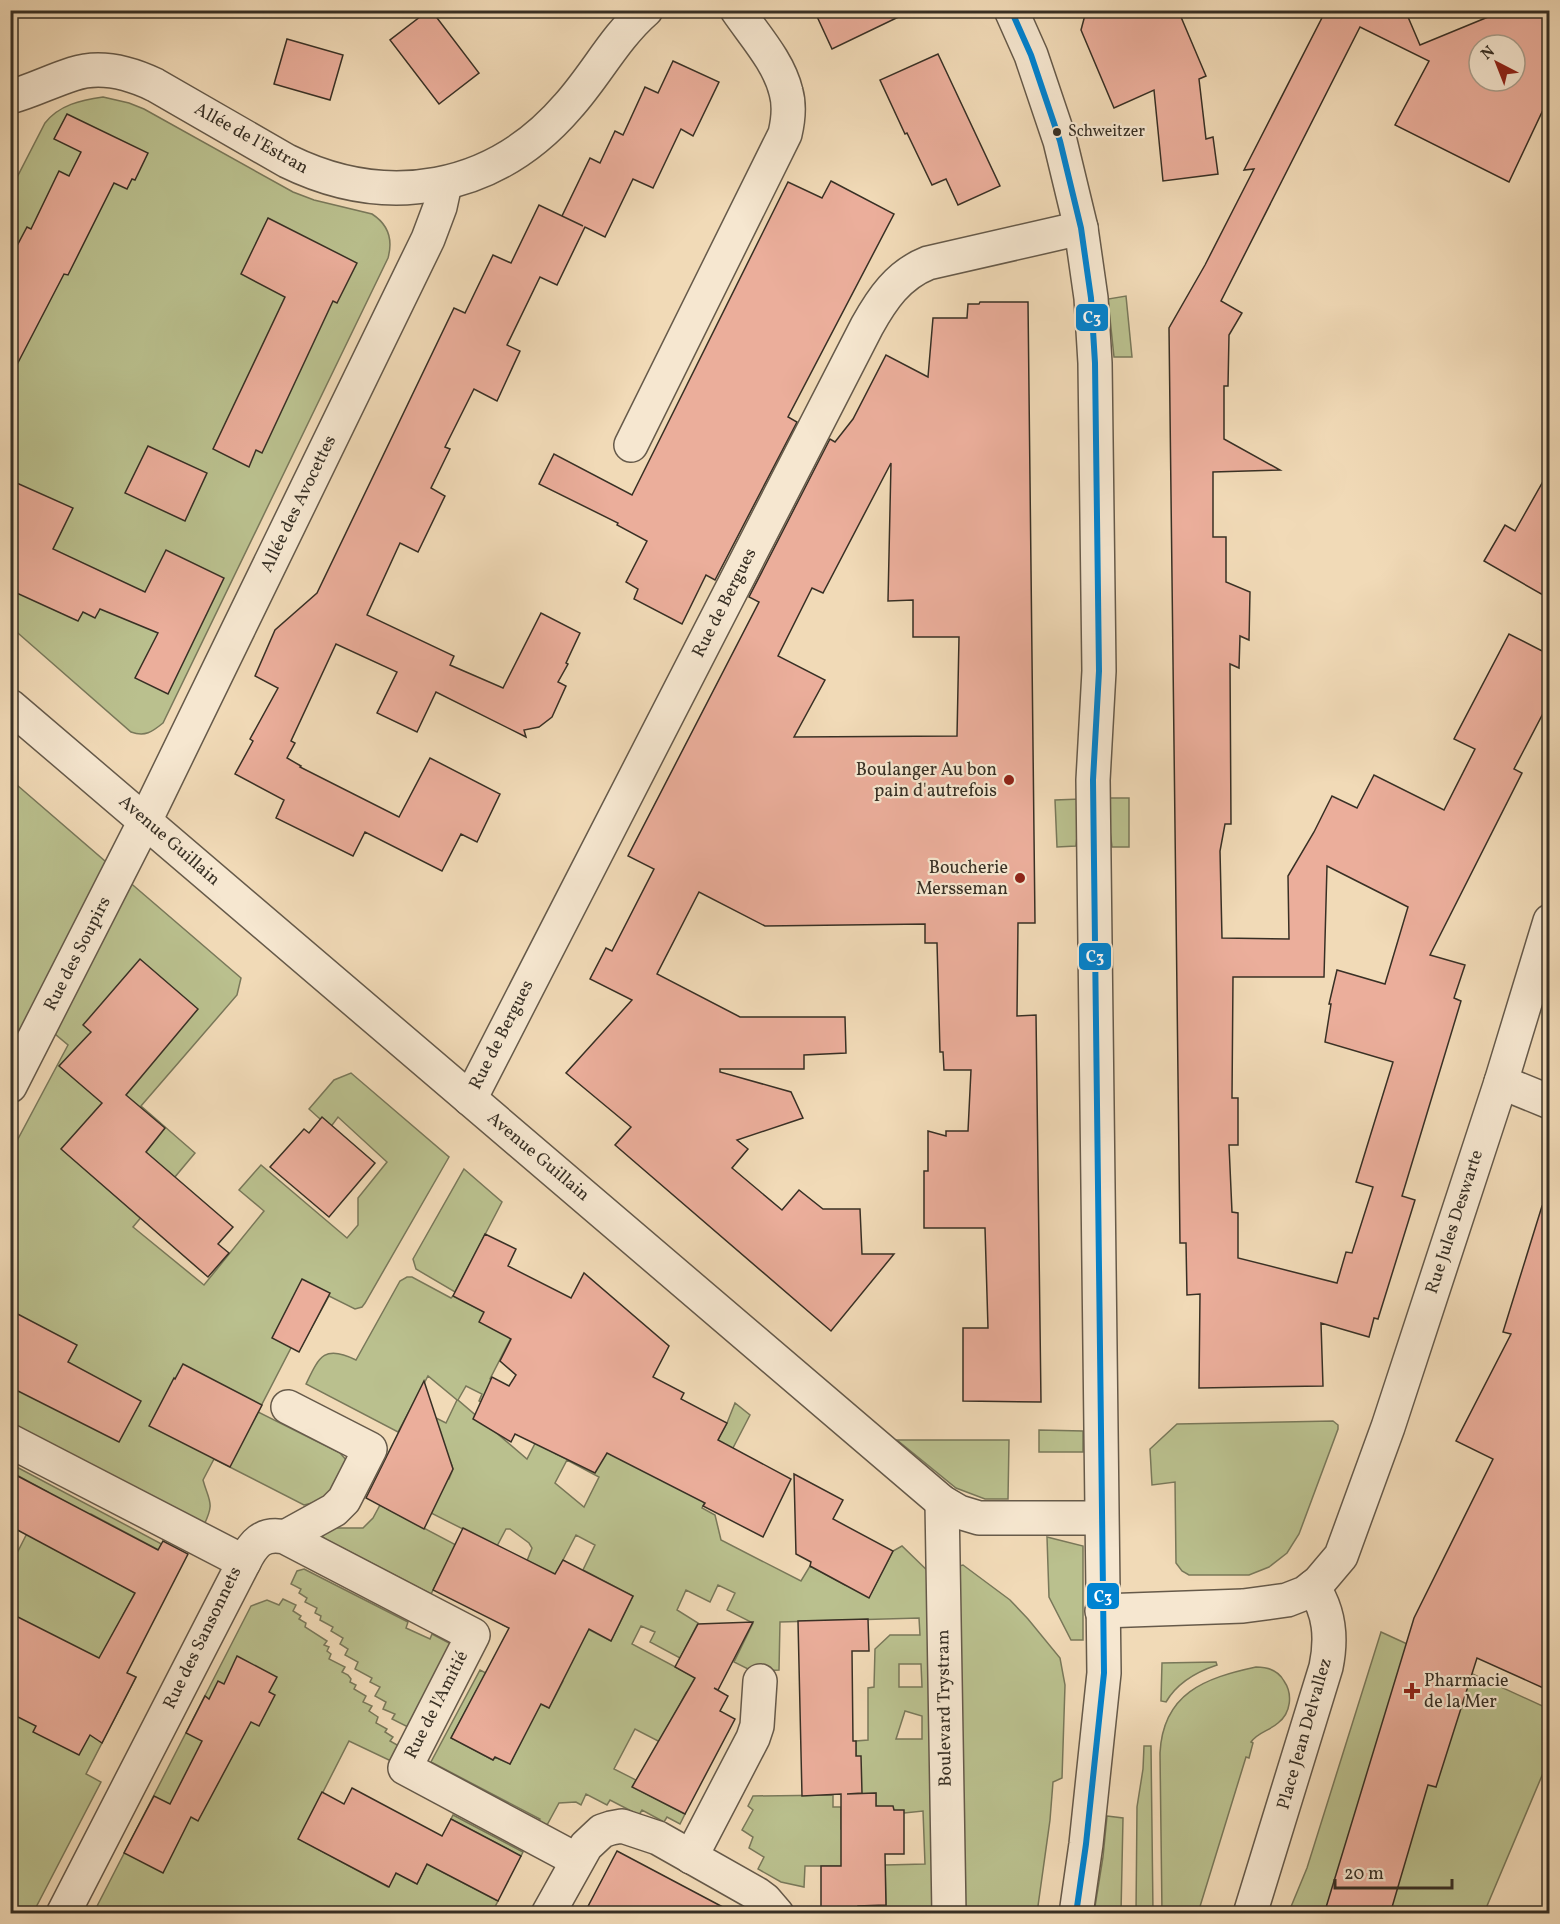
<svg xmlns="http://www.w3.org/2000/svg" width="1560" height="1924" font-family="Vollkorn,serif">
  <rect width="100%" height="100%" fill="#f1dab7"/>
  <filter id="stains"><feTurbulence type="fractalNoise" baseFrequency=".00333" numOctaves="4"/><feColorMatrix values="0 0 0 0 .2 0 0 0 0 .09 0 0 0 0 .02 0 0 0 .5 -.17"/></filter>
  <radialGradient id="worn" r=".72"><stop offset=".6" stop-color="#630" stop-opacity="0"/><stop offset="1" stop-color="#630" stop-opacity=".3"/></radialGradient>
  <g fill="#bac08e" stroke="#79785a" stroke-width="1.5" fill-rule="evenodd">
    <path d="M 103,97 L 129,103 L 144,109 L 293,192 L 314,200 L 372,214 C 389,225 393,240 388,258 L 163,723 C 152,732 145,737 131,732 L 11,627 L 10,191 L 45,123 C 59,105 81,100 103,97 Z"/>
    <polygon points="1126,296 1132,357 1114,357 1108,299"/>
    <polygon points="10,779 113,868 13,1046 10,1046"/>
    <polygon points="1106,798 1129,798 1129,847 1112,847"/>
    <polygon points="1081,799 1076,846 1057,847 1055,800"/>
    <path d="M 127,880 L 241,978 L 237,995 L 141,1106 L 195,1153 L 133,1227 L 204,1285 L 264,1211 L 239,1190 L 261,1165 L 347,1238 L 358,1225 L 358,1198 L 387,1162 L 338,1117 L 330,1128 L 309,1109 L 334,1080 L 351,1073 L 449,1157 L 365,1303 L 362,1307 L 355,1309 L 329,1296 L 301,1347 L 291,1348 L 258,1412 L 340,1453 L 347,1461 C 339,1484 330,1501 304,1505 L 214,1459 L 203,1480 C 209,1502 215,1502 204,1525 L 11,1424 L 10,1154 L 68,1045 L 55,1034 L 53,1028 Z"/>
    <polygon points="464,1169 502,1202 455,1292 416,1269 413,1259"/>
    <path d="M 407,1277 L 412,1277 L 451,1298 L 453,1296 L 484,1312 L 511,1338 L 490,1379 L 521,1394 L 509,1417 L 479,1401 L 482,1394 L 466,1386 L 458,1400 L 527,1459 L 542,1430 L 563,1440 L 556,1454 L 567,1459 L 601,1393 L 689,1494 L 727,1423 L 735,1403 L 750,1415 L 702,1508 L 715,1515 L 721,1540 L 801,1581 L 810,1566 L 845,1585 L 871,1593 L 893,1551 L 902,1546 L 933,1576 L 940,1913 L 858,1913 L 858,1906 L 886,1905 L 885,1865 L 925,1864 L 923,1811 L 904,1813 L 876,1806 L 876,1793 L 857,1794 L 856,1741 L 868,1740 L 868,1688 L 874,1687 L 875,1649 L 890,1635 L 920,1635 L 919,1618 L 780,1622 L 779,1670 L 752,1671 L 734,1662 L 753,1623 L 727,1610 L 735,1593 L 718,1585 L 710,1602 L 686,1590 L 677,1610 L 698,1623 L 680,1658 L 650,1642 L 655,1632 L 641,1626 L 632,1644 L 698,1679 L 686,1693 L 660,1742 L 635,1729 L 614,1769 L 636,1780 L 633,1787 L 685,1814 L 680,1824 L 667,1817 L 664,1822 L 642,1810 L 639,1815 L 610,1800 L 607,1805 L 586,1794 L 581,1805 L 576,1802 L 559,1803 L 547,1825 L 539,1821 L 540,1819 L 431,1762 L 480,1670 L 486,1673 L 451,1738 L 493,1760 L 495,1757 L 510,1764 L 523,1738 L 509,1730 L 527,1697 L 549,1708 L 563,1681 L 556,1677 L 582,1626 L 611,1641 L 633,1596 L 583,1570 L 595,1545 L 576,1535 L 524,1635 L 503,1625 L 532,1570 L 525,1566 L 532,1548 L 529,1543 L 510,1529 L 506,1529 L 497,1546 L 427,1511 L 442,1482 L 449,1479 L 453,1469 L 451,1463 L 418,1445 L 434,1417 L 446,1423 L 457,1400 L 428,1376 L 398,1432 L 306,1384 C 319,1357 324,1344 356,1360 L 400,1281 ZM 567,1460 L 599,1477 L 584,1507 L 555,1483 ZM 899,1664 L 921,1664 L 922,1687 L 899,1687 ZM 905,1711 L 922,1716 L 922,1739 L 896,1739 Z"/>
    <polygon points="1333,1421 1338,1425 1338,1429 1299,1534 1287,1553 1269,1567 1249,1575 1189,1575 1182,1571 1176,1563 1175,1482 1152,1485 1150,1449 1177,1424"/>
    <polygon points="1039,1430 1083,1431 1083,1452 1039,1452"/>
    <polygon points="897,1440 1009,1440 1008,1499 985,1499 956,1488"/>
    <polygon points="11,1464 171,1549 168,1555 91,1514 69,1557 135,1593 123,1615 127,1673 136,1677 86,1774 101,1782 33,1913 11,1913 10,1557 14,1559 48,1492 11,1472"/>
    <polygon points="380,1505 456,1545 431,1594 327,1540 319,1534 331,1528 363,1528 373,1518"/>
    <polygon points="1047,1537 1083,1546 1083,1640 1071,1640 1049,1597"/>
    <polygon points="963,1565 1010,1600 1028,1619 1060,1658 1065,1685 1062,1778 1053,1782 1050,1820 1037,1913 958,1913 959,1566"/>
    <polygon points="304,1569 408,1622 406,1628 430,1639 432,1634 451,1644 408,1727 392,1719 395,1714 383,1709 386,1702 375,1696 380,1687 370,1682 372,1678 355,1669 358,1662 345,1655 348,1649 340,1644 343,1638 331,1631 333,1627 320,1620 321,1616 315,1613 317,1608 305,1602 307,1598 299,1593 301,1589 291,1584 297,1571"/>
    <polygon points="283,1599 296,1605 293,1611 301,1616 299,1619 306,1623 305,1627 327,1641 324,1645 329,1647 327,1651 331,1654 329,1659 345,1667 342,1672 348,1675 351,1679 350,1682 356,1685 354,1689 366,1696 363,1702 372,1706 369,1711 378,1717 376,1723 387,1729 385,1732 393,1737 390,1741 399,1746 391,1761 349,1741 299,1839 388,1887 396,1873 417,1884 427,1864 498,1901 491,1914 93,1914 251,1606 267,1600 279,1605"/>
    <polygon points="1381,1632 1549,1709 1549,1759 1484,1913 1288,1914 1307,1868"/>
    <path d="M 1216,1662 L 1217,1665 C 1196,1672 1177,1683 1166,1702 L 1161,1701 L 1162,1663 Z"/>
    <path d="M 1256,1667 C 1268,1667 1278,1670 1284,1681 C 1293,1694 1291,1713 1278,1723 C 1269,1731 1258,1732 1251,1742 L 1253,1743 L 1249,1758 L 1246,1757 L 1198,1913 L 1162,1913 L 1160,1753 C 1163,1693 1205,1678 1256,1667 Z"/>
    <polygon points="1144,1746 1151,1746 1153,1913 1136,1913 1137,1807 1143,1769"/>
    <polygon points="833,1795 833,1807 841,1807 841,1829 848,1829 848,1866 805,1866 804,1887 781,1882 758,1869 764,1857 749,1848 753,1837 742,1830 753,1810 748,1806 753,1796"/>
    <polygon points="453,1815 523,1852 521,1856 451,1819"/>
    <polygon points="1107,1816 1123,1818 1121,1913 1094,1913 1103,1857"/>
  </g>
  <g fill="#ebae9b" stroke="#383025" stroke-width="1.5" fill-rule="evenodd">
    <polygon points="429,10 431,10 479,73 439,104 390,40"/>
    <polygon points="814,10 913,10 832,49"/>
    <polygon points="1095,10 1178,10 1206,76 1199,79 1206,139 1213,137 1218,174 1163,181 1154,90 1114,108 1081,30 1085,15"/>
    <path d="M 1326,10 L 1405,10 L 1420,45 L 1488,17 L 1485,10 L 1550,10 L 1550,95 L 1509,182 L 1395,125 L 1429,61 L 1360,27 L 1221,301 L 1242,313 L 1229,335 L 1228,386 L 1224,386 L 1224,439 L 1280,470 L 1213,472 L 1213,537 L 1226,537 L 1226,582 L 1250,592 L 1249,640 L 1240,636 L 1239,668 L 1230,664 L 1231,824 L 1225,824 L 1220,851 L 1222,938 L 1289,939 L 1288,876 L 1314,832 L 1332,796 L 1357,808 L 1374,775 L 1444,810 L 1475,749 L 1454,739 L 1509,634 L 1550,655 L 1550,700 L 1514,769 L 1522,773 L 1430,955 L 1465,965 L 1454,998 L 1461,1001 L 1402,1196 L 1415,1200 L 1378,1319 L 1374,1318 L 1369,1337 L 1321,1323 L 1323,1386 L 1199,1388 L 1200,1294 L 1187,1295 L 1186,1243 L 1180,1243 L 1169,328 L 1205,265 L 1254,169 L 1244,170 ZM 1479,45 L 1515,45 L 1515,81 L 1479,81 ZM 1327,866 L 1408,907 L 1385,984 L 1337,970 L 1329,1004 L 1331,1004 L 1325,1042 L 1393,1062 L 1356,1182 L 1373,1187 L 1352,1253 L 1346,1252 L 1337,1283 L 1238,1258 L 1238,1213 L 1232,1212 L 1229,1145 L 1238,1145 L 1238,1098 L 1232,1098 L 1233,977 L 1324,977 Z"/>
    <polygon points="287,39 343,55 330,100 274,84"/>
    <polygon points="938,54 1000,186 958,205 946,179 932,185 907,133 905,134 880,80"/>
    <polygon points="673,61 719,82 693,136 681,129 653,188 633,179 605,237 585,227 557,285 540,277 507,345 520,351 497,401 474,389 445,447 450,449 431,488 445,496 418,552 400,543 367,615 454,656 450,665 503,688 541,613 580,633 566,663 568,664 558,682 566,686 552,717 539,727 524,730 526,737 436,692 417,732 377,713 397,672 336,644 291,741 295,743 287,758 301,766 300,767 399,817 430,758 500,794 477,842 461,834 442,871 365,832 353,856 276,818 284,800 235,774 253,741 250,739 278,688 255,676 275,630 317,593 454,308 465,313 493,255 511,263 539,205 583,226 562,216 590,158 600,163 615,131 623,135 645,87 658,93"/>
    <polygon points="67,114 148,153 135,180 132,179 127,189 114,183 68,275 64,274 10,378 10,259 27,227 31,229 59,171 69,176 81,152 54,139"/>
    <polygon points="831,181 894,214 788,417 797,422 715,580 706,575 682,624 634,599 638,589 626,582 647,541 617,525 618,523 539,484 554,454 632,495 788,182 822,198"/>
    <polygon points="268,218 357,263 337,303 333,301 262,453 256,450 249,467 213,449 285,297 241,274"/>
    <path d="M 980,302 L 1028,302 L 1035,923 L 1018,923 L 1017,1016 L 1036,1015 L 1041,1402 L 963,1401 L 963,1328 L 988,1328 L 985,1228 L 924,1228 L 924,1171 L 928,1171 L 928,1131 L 946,1136 L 946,1131 L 968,1131 L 971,1070 L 944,1070 L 943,1052 L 940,1052 L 937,943 L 925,943 L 925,924 L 765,926 L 699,892 L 657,974 L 740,1017 L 845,1017 L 846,1053 L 804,1055 L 804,1069 L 720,1069 L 720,1072 L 791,1092 L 803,1118 L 737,1140 L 748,1149 L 732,1168 L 782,1210 L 799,1190 L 823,1209 L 860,1209 L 862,1254 L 894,1254 L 831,1331 L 615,1145 L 631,1127 L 566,1073 L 632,1000 L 590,979 L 606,948 L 612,951 L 654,869 L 628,856 L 759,602 L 749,597 L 830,439 L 835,442 L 853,419 L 886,355 L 928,377 L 933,318 L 967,318 L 968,304 L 979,304 ZM 891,463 L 888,601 L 913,600 L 913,637 L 959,637 L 957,736 L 794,737 L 825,680 L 778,656 L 812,588 L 823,593 Z"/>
    <polygon points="148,446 207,473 185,521 125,493"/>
    <polygon points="1550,469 1550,599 1484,561 1505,525 1515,531"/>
    <polygon points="10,480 73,508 53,549 145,592 166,550 224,578 168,694 135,678 158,633 100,609 95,618 83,612 78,621 10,590"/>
    <polygon points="140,959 198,1009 126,1095 165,1128 146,1152 233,1227 218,1244 229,1253 208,1277 61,1149 102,1103 59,1066 91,1032 83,1025"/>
    <polygon points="322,1117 375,1163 329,1217 270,1167 304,1129 309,1133"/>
    <polygon points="1542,1206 1550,1207 1550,1691 1477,1658 1436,1787 1428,1785 1390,1914 1324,1914 1414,1618 1493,1459 1456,1441 1511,1334 1503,1332"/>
    <polygon points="485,1234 516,1249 508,1266 571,1298 584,1273 669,1346 653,1377 684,1393 681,1399 727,1423 718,1440 791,1479 763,1537 703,1506 705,1503 607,1453 595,1473 515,1434 511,1442 473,1419 492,1377 509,1386 516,1375 500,1361 511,1339 479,1322 484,1312 453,1296"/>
    <polygon points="302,1279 330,1293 299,1352 272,1338"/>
    <polygon points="10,1310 77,1345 68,1362 141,1401 119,1442 10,1387"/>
    <polygon points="183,1364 262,1405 230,1467 149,1426 174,1378 175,1379"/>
    <polygon points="424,1381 453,1469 424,1529 366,1498"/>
    <polygon points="10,1472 158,1550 163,1541 188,1554 127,1673 136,1677 102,1743 90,1735 79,1755 33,1732 36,1726 10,1713 10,1613 99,1658 135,1593 10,1526"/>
    <polygon points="794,1474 843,1500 833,1519 893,1551 869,1598 810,1566 811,1562 796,1554"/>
    <polygon points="463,1528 555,1574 563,1560 633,1596 611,1641 589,1629 549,1708 541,1704 510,1764 495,1757 493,1760 451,1738 509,1628 433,1590"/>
    <polygon points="868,1619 869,1651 852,1651 853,1741 856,1741 856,1756 861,1756 862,1793 847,1794 876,1793 876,1806 893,1806 894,1810 904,1810 904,1854 885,1854 886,1905 858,1906 858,1914 821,1914 821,1866 841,1866 841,1794 802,1796 798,1621"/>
    <polygon points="753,1622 718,1690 714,1688 728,1696 720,1711 735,1719 685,1814 632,1787 695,1678 675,1667 698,1624"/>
    <polygon points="237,1656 277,1677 269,1692 275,1695 259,1726 251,1722 198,1821 191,1817 163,1873 124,1853 154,1796 170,1804 202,1741 186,1733 205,1696 209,1699 218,1681 224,1684"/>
    <polygon points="352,1788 442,1836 451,1819 521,1856 498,1901 427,1864 417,1884 396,1873 389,1887 298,1839 322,1792 344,1804"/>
    <polygon points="617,1851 736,1914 584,1914"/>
  </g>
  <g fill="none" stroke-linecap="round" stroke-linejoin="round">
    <defs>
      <g id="minor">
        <polyline points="1011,10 1031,55 1060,141 1081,228 1091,298 1095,363 1099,671 1093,780 1104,1673 1086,1844 1076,1914"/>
        <path d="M 10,97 C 32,91 51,81 73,74 C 100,65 130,73 155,85 L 287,161 C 387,210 494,192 568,106 C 596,75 614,38 646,10"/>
        <path d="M 631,445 L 785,134 C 788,121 790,106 786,92 C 779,62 754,35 737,10"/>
        <polyline points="10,706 942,1502 959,1512 979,1518 1101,1518"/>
        <polyline points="1501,1082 1550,1102"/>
        <polyline points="10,1086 145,821 428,239 440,207 445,184"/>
        <path d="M 470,1099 L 867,326 C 882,299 898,275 928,263 L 1081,228"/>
        <polyline points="10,1441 244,1562 63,1914"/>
        <polyline points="942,1502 949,1914"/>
        <polyline points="285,1537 334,1510 344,1500 370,1449 288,1407"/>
        <path d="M 244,1562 C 253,1544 262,1532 285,1537 L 473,1635 L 405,1768 L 577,1860"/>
        <polyline points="1102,1611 1243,1606 1287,1600 1305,1593 1319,1582 1341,1556 1388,1427 1501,1082 1550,921"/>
        <polyline points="691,1857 753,1738 757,1726 760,1681"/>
        <polyline points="548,1914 586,1846 602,1831 611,1828 622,1826 658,1838 757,1894 765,1900 777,1914"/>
        <path d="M 1250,1914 L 1326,1667 C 1332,1638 1330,1612 1313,1587"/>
      </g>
    </defs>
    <use href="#minor" stroke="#665a4a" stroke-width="36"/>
    <use href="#minor" stroke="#f6e7d0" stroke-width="33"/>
    <defs>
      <polyline id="bus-1" points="1011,10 1031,55 1060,141 1081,228 1091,298 1095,363 1099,671 1093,780 1104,1673 1086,1844 1076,1914"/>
    </defs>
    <use href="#bus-1" stroke="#f6e7d0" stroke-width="10"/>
    <use href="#bus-1" stroke="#0083d1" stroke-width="6"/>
  </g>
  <circle fill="#383025" stroke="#f6e7d0" stroke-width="2" cx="1057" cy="132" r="5"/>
  <g fill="#8f2418" stroke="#f6e7d0" stroke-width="2">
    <circle cx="1009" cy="780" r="6"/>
    <circle cx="1020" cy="878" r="6"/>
    <path d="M1409 1682h6v6h6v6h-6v6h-6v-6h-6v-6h6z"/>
  </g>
  <g text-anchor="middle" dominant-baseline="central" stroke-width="4.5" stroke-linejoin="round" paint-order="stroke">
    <g font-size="16" fill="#383025" stroke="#f6e7d0" text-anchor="start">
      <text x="1068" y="132">Schweitzer</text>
    </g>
    <g font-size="18" fill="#383025" stroke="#f6e7d0">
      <text transform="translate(251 139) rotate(29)">Allée de l'Estran</text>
      <text transform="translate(299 504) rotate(-64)">Allée des Avocettes</text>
      <text transform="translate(725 603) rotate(-63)">Rue de Bergues</text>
      <text transform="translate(169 841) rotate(41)">Avenue Guillain</text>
      <text transform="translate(78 954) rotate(-63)">Rue des Soupirs</text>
      <text transform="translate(502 1035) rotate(-63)">Rue de Bergues</text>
      <text transform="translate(538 1157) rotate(40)">Avenue Guillain</text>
      <text transform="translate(1455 1222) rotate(-72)">Rue Jules Deswarte</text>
      <text transform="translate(203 1638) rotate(-64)">Rue des Sansonnets</text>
      <text transform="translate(437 1705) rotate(-63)">Rue de l'Amitié</text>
      <text transform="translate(945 1708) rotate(-91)">Boulevard Trystram</text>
      <text transform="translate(1305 1734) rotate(-74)">Place Jean Delvallez</text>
    </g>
    <g font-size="18" fill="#383025" stroke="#f6e7d0" text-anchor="end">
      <text x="997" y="770">Boulanger Au bon<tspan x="997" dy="21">pain d'autrefois</tspan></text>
      <text x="1008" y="868">Boucherie<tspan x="1008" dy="21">Mersseman</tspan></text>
      <text x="1424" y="1681" text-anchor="start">Pharmacie<tspan x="1424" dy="21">de la Mer</tspan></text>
    </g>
  </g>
  <g stroke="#f6e7d0" stroke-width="2">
    <rect x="1075" y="303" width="34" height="29" rx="6" fill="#0083d1"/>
    <rect x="1078" y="942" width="34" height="29" rx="6" fill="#0083d1"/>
    <rect x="1086" y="1582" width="34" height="28" rx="6" fill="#0083d1"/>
  </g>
  <g font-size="16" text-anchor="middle" font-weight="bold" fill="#fff">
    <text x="1092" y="323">C3</text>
    <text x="1095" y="962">C3</text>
    <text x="1103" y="1602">C3</text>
  </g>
  <rect width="1560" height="1924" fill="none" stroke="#f1dab7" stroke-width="36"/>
  <rect x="12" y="12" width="1536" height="1900" fill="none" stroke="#383025" stroke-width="3"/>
  <rect x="18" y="18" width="1524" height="1888" fill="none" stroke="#383025" stroke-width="1.5"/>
  <g transform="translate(1497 63) rotate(318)"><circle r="28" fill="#f6e7d0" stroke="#aa9e8c" stroke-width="1.5"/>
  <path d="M0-4.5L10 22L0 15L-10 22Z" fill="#8f2418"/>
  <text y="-9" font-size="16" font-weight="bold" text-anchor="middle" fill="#383025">N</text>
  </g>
  <path d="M1335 1879v9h117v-9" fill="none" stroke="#383025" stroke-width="3"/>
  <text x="1344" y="1879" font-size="18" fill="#383025" stroke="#f6e7d0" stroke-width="4.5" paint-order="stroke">20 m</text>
  <rect width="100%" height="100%" filter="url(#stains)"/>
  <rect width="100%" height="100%" fill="url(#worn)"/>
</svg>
